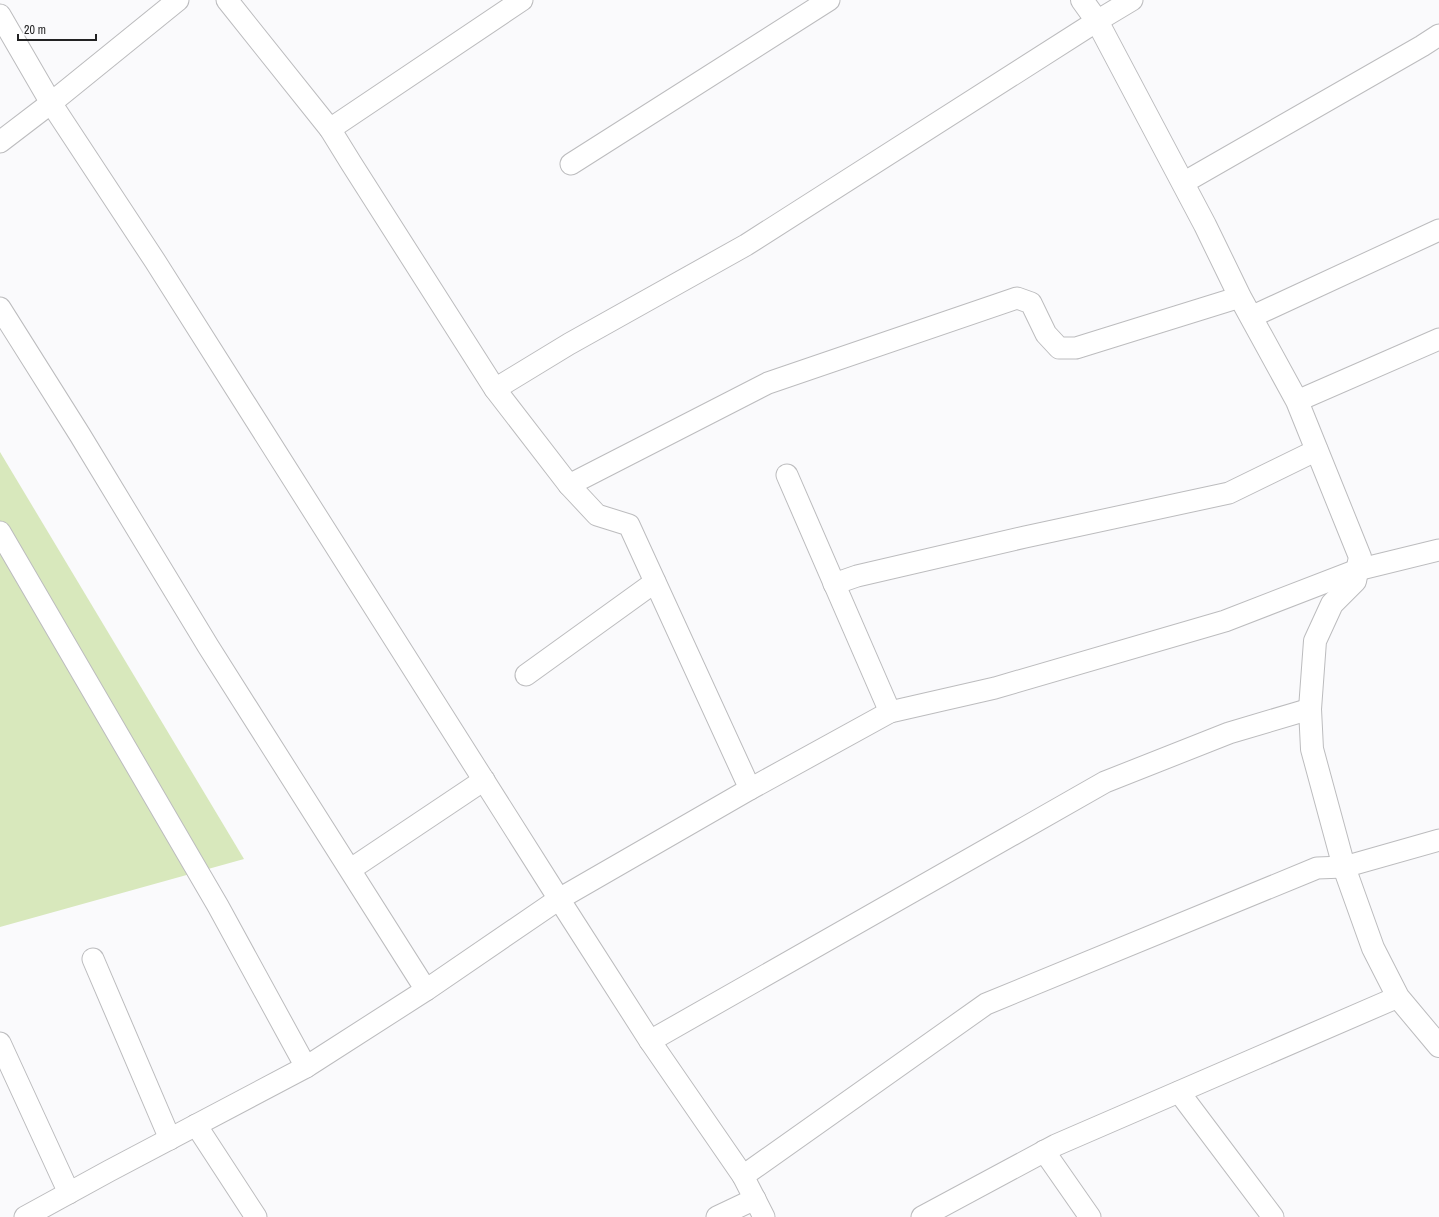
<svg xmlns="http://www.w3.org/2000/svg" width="1439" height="1217" font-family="'Archivo Narrow',sans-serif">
  <rect width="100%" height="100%" fill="#fafafc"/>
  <polygon fill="#d8e8bc" points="0,452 244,859 0,927"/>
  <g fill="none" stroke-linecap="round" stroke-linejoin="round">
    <defs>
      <g id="street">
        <polyline points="227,0 330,129 351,163 495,389"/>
        <polyline points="0,15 51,103 155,261 559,899 650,1041 743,1176 764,1217"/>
        <polyline points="330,129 522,0"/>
        <polyline points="0,142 51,103 178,0"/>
        <polyline points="571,164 829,0"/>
        <polyline points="1183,183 1422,46 1439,35"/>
        <polyline points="0,308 80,435 208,646 426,990"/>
        <polyline points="1251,317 1439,230"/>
        <polyline points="1297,401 1439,339"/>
        <polyline points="787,475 890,712"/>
        <polyline points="569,485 768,383 1017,298 1031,303 1046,334 1059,348 1076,348 1240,297"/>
        <polyline points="0,532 218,906 306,1067"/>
        <polyline points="834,584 857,576 1025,537 1229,493 1317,450"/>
        <polyline points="526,675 655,582"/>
        <polyline points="750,789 629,525 597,515 569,485 495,389 569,344 746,245 1097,21 1132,0"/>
        <polyline points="351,869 484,780"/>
        <polyline points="93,959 170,1139"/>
        <polyline points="650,1041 1105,782 1229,733 1310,709"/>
        <polyline points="0,1043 69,1193"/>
        <polyline points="1179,1092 1273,1217"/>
        <polyline points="196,1125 256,1217"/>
        <polyline points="1044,1151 1090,1217"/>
        <polyline points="743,1176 986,1004 1317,868 1344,867 1439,840"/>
        <polyline points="25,1217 109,1171 306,1067 426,990 559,899 750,789 890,712 995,688 1225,621 1357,570 1439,550"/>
        <polyline points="717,1217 755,1199"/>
        <polyline points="922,1217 1056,1145 1398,997"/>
      </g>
      <polyline id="secondary" points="1082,0 1097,21 1205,225 1240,297 1297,401 1360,557 1355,581 1332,604 1315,641 1310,709 1312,749 1344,867 1373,948 1398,997 1439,1046"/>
    </defs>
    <use href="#street" stroke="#bcbcbe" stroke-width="23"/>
    <use href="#secondary" stroke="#bcbcbe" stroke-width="24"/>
    <use href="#street" stroke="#fff" stroke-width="21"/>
    <use href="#secondary" stroke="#fff" stroke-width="22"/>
  </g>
  <path d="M18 34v6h78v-6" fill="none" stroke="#222223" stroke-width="2"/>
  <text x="24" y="34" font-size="12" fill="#222223" stroke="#fafafc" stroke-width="3" paint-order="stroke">20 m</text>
</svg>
